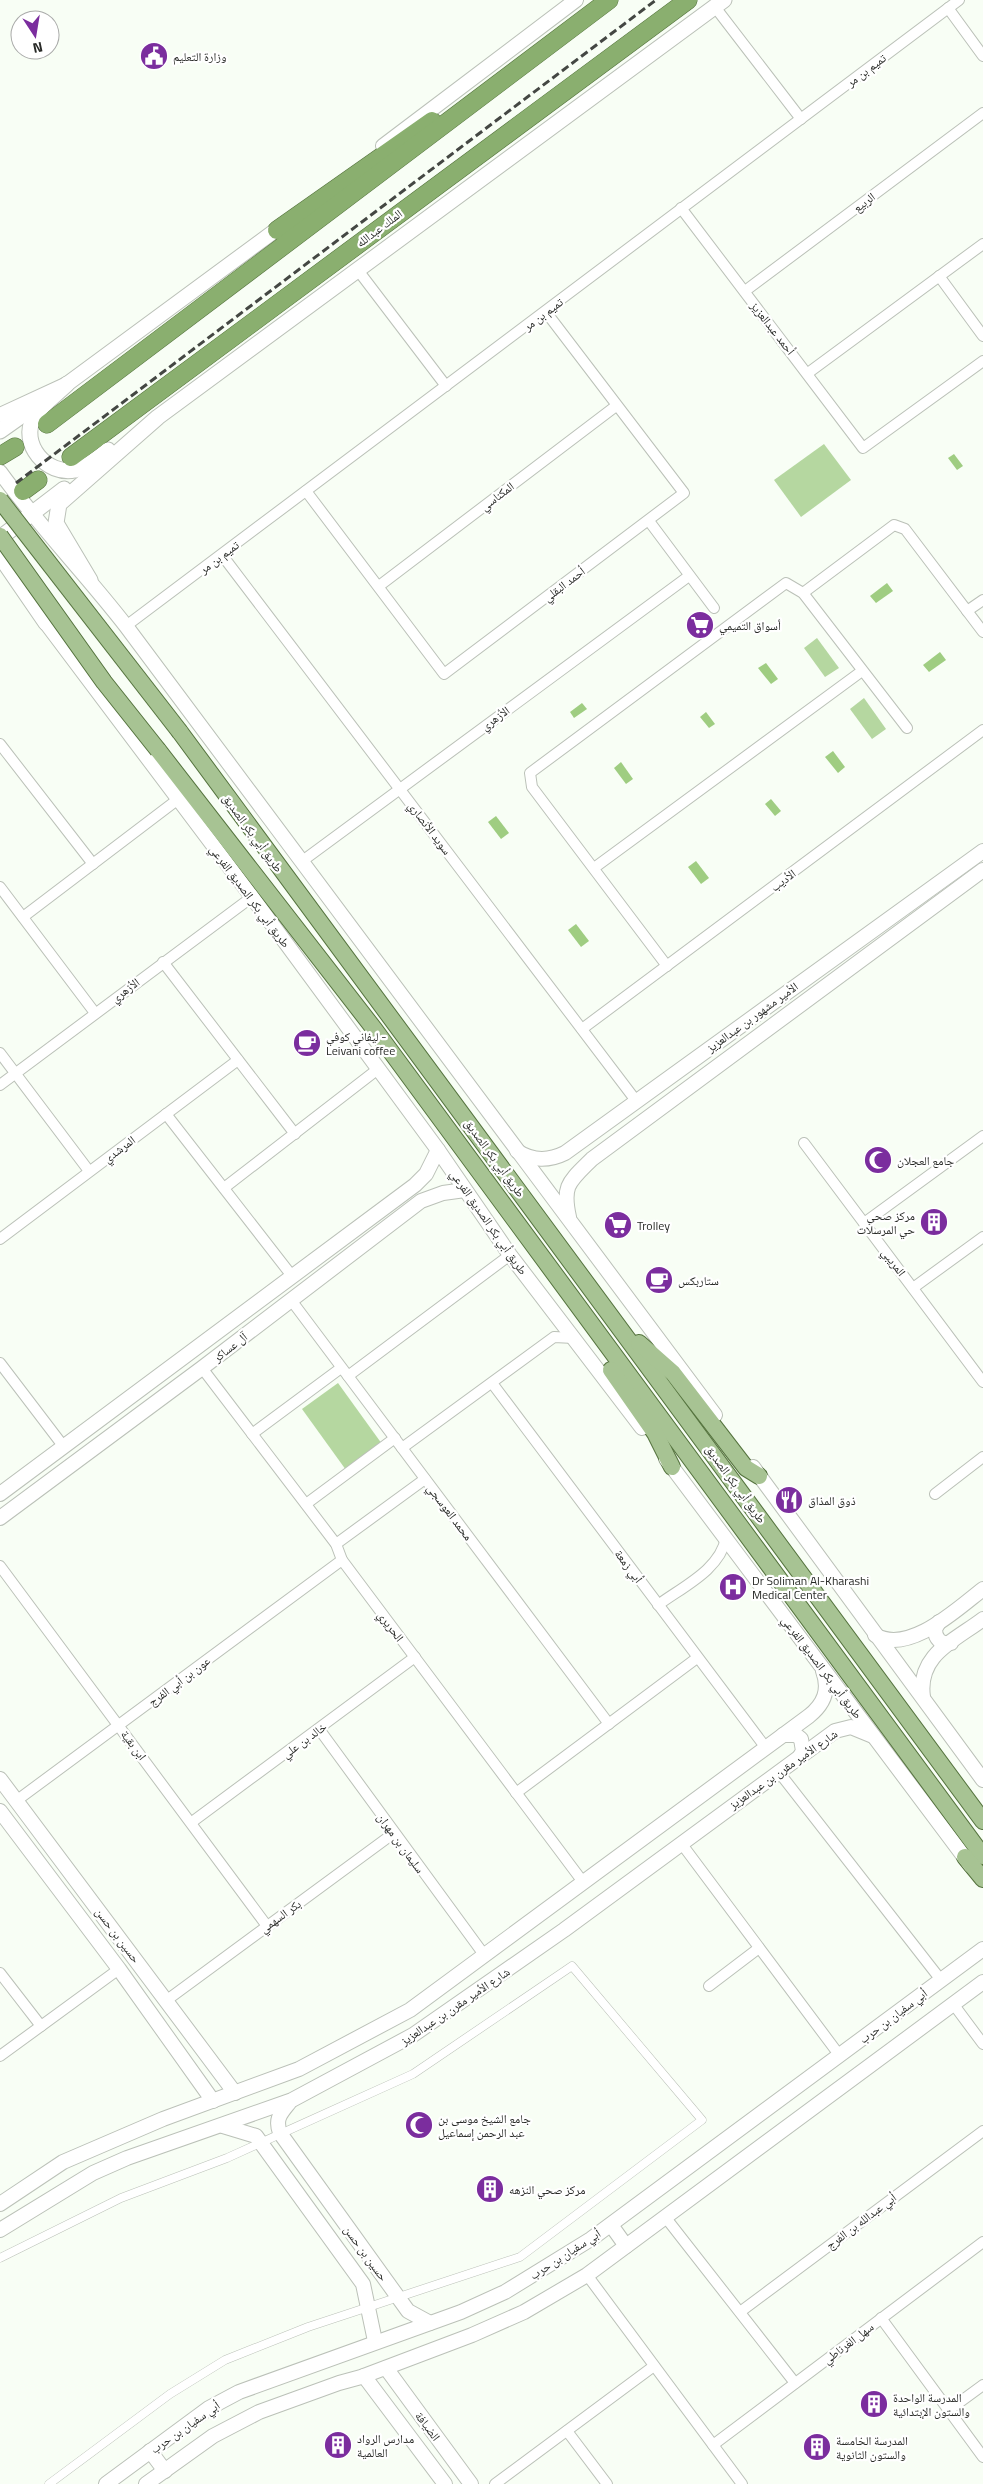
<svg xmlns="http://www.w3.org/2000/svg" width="983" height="2484" font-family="'Titillium Web','Noto Naskh Arabic',sans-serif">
  <rect width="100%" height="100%" fill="#f8fef5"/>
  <g fill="#b5d7a0">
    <polygon points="824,444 851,480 801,517 774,480"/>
    <polygon points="817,638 839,668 825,677 804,648"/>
    <polygon points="864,698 886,729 872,739 850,709"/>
    <polygon points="338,1383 382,1444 346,1470 302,1409"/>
  </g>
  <g fill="#9fcd81">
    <polygon points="954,454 963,466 957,470 948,458"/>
    <polygon points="887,583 893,591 876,603 870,596"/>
    <polygon points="940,652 946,660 929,672 923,665"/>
    <polygon points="766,663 778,679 771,684 758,668"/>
    <polygon points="582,703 587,709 574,718 570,712"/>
    <polygon points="706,712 715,724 709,728 700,717"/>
    <polygon points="833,751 845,767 838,773 825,757"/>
    <polygon points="621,762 633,779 626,784 614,768"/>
    <polygon points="771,799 781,811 775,816 765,804"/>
    <polygon points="496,816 509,833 501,839 488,822"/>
    <polygon points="696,861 709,878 701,884 688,867"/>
    <polygon points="576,924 589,941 581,947 568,930"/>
  </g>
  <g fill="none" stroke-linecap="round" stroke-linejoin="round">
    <defs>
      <polyline id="pedestrian" points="0,2258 121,2198 227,2158 413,2074 572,1966 702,2120 520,2257 308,2327 225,2360 170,2394 49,2484"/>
      <g id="minor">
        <polyline points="715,7 801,119"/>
        <polyline points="948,8 983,56"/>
        <polyline points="681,208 863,448 983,361"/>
        <polyline points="357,269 446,386"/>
        <polyline points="939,276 983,336"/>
        <polyline points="745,291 983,113"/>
        <polyline points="808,373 983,244"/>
        <polyline points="306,491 444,674 684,493 546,312"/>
        <polyline points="649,521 714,608"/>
        <polyline points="222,555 637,1102"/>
        <polyline points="379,586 616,406"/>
        <polyline points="803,593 894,525 905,529 983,632"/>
        <polyline points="967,611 983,600"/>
        <polyline points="126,626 959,0"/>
        <polyline points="0,744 93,864"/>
        <polyline points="301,862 689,576"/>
        <polyline points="594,868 862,671"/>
        <polyline points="0,887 95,1013"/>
        <polyline points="23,917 177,800"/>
        <polyline points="163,962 295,1134"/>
        <polyline points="667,966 532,787 530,773 786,583 803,593 907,728"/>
        <polyline points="582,1029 983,730"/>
        <polyline points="0,1053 89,1171"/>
        <polyline points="0,1085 252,897"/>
        <polyline points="166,1114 292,1276"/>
        <polyline points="804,1143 983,1382"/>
        <polyline points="224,1188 378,1069"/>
        <polyline points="864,1223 983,1136"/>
        <polyline points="0,1239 238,1060"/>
        <polyline points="913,1288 983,1237"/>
        <polyline points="291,1300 609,1724"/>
        <polyline points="0,1363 64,1447"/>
        <polyline points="202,1368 336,1544 342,1560 583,1882"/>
        <polyline points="348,1376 510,1255"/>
        <polyline points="492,1383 766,1748"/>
        <polyline points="252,1434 341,1368"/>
        <polyline points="402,1448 554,1337 574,1338"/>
        <polyline points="935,1494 983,1457"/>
        <polyline points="306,1504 395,1438"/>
        <polyline points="336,1544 425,1479"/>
        <polyline points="0,1566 267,1926"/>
        <path d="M 658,1605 C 682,1587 720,1570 726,1538"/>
        <polyline points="319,1729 485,1956"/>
        <polyline points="778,1771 941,1980"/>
        <polyline points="516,1793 697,1658"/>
        <polyline points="16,1801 342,1560"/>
        <polyline points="192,1822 415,1657"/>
        <polyline points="681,1843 840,2056"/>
        <polyline points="0,1973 41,2026"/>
        <polyline points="709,1986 759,1948"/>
        <polyline points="167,2000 394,1833"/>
        <polyline points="954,2005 983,2044"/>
        <polyline points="0,2056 119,1969"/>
        <polyline points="666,2218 795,2383"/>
        <polyline points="587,2275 742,2484"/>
        <polyline points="740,2312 983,2131"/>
        <polyline points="881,2318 983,2457"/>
        <polyline points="949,2410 983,2385"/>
        <polyline points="567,2431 607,2484"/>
        <polyline points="713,2445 983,2242"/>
        <polyline points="495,2484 654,2366"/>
      </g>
      <g id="tertiary">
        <polyline points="383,146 576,0"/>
        <polyline points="0,415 67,384 284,224"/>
        <path d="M 0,472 C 39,526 85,573 126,626 L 715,1415"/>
        <polyline points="46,623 252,897 438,1150 510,1255 642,1428"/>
        <path d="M 517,1151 C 532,1161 549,1161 565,1153 L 983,851"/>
        <path d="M 569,1217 C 562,1185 569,1182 592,1159 L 983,870"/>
        <polyline points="666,1459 971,1866"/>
        <polyline points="753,1467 983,1780"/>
        <polyline points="0,1494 415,1185 426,1174 438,1150"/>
        <polyline points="0,1518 202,1368 421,1201 443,1193 465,1190"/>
        <path d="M 939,1622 L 935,1629 C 935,1639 941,1645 951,1643"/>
        <path d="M 875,1635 C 909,1655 957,1609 983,1589"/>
        <path d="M 923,1697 C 917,1655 954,1641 983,1619"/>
        <polyline points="783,1735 796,1735 801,1739 803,1751 800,1756"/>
        <polyline points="0,1779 235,2093"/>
        <polyline points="0,1811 119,1969 213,2101"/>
        <path d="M 289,2103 C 280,2114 275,2119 280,2133 L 408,2311 L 430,2323"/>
        <polyline points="223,2126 256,2136 363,2284 375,2341"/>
        <path d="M 0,2204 L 63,2162 L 163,2119 L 299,2069 L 410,2010 L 809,1716 C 824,1704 830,1690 823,1671"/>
        <polyline points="611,2225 626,2246"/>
        <polyline points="0,2230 93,2173 127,2158 292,2100 413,2035 564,1930 835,1731 851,1727 873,1736"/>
        <polyline points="386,2368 471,2484"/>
        <polyline points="364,2376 445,2484"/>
        <polyline points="150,2451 165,2471"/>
        <polyline points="106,2484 209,2408 239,2392 461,2312 505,2292 591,2239 983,1949"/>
        <polyline points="146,2484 213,2436 259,2412 339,2383 361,2377 472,2335 524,2312 587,2275 983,1982"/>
      </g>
      <g id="secondary">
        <path d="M 67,384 C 57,394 41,405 34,417 C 19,444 47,476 75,470 C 86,468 99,457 108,450"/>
        <polyline points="0,431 41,402"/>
        <polyline points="0,538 64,489"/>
        <polyline points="0,556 46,623"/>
        <polyline points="90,580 56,523 59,504 158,417 724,0"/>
      </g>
      <g id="primary">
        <polyline points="180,732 983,1821"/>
        <polyline points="158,750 375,1030 983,1856"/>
        <polyline points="639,1343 673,1373 746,1468 759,1476"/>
        <polyline points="611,1370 655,1433 672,1467"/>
        <polyline points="965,1857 983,1879"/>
      </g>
      <g id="trunk">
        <polyline points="277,230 432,121"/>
        <polyline points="47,424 609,0"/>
        <polyline points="0,456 15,447"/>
        <polyline points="71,457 688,0"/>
        <polyline points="23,491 38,480"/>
      </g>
    </defs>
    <use href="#pedestrian" stroke="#bbc1b8" stroke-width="9"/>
    <use href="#minor" stroke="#bbc1b8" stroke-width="12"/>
    <use href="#tertiary" stroke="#bbc1b8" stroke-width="16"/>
    <use href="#secondary" stroke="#bbc1b8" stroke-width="17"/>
    <use href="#primary" stroke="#55733e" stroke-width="18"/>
    <use href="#trunk" stroke="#55733e" stroke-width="19"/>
    <use href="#pedestrian" stroke="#fff" stroke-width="8"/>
    <use href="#minor" stroke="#fff" stroke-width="10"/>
    <use href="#tertiary" stroke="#fff" stroke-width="14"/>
    <use href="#secondary" stroke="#fff" stroke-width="15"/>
    <use href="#primary" stroke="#a7c393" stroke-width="16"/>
    <use href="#trunk" stroke="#8aaf6f" stroke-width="18"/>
    <polyline stroke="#444743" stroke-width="3" stroke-dasharray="8 4" stroke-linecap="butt" points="16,483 656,0"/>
    <defs>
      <g id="primary-bridge">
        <polyline points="0,500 180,732"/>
        <polyline points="0,536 104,682 158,750"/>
      </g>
    </defs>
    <use href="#primary-bridge" stroke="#55733e" stroke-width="18" stroke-linecap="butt"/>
    <use href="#primary-bridge" stroke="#a7c393" stroke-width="16"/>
  </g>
  <defs>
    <symbol id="civic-disc" viewBox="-11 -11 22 22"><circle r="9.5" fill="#7b2d9e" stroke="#fff"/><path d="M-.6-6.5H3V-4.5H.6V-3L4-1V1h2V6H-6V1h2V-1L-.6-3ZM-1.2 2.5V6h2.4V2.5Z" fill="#fff"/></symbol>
    <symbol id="supermarket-disc" viewBox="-11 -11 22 22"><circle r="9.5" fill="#7b2d9e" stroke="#fff"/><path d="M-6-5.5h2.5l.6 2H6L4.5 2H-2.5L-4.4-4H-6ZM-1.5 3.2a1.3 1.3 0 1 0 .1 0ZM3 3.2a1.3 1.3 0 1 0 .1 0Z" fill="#fff"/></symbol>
    <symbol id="cafe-disc" viewBox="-11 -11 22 22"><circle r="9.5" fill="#7b2d9e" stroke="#fff"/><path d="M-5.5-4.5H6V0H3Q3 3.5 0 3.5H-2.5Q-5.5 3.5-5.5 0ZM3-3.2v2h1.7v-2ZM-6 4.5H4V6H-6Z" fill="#fff"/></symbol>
    <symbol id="mosque-disc" viewBox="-11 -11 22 22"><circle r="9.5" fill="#7b2d9e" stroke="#fff"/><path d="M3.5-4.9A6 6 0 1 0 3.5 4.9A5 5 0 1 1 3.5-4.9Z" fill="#fff"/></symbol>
    <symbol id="building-disc" viewBox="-11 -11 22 22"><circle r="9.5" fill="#7b2d9e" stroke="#fff"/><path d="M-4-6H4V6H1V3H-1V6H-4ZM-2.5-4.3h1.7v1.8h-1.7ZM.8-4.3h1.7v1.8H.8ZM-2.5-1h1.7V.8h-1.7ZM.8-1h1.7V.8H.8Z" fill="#fff"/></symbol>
    <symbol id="restaurant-disc" viewBox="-11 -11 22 22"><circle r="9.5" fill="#7b2d9e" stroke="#fff"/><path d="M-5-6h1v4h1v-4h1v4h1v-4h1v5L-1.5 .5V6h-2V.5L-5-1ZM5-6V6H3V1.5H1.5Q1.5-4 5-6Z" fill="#fff"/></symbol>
    <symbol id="hospital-disc" viewBox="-11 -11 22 22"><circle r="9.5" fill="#7b2d9e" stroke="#fff"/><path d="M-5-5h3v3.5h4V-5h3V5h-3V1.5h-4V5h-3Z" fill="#fff"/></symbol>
  </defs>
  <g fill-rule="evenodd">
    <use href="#civic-disc" x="138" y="40" width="32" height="32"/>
    <use href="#supermarket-disc" x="684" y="609" width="32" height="32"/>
    <use href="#cafe-disc" x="291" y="1027" width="32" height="32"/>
    <use href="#mosque-disc" x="862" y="1144" width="32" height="32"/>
    <use href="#building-disc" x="918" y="1206" width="32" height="32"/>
    <use href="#supermarket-disc" x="602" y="1209" width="32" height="32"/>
    <use href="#cafe-disc" x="643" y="1264" width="32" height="32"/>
    <use href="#restaurant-disc" x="773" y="1484" width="32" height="32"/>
    <use href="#hospital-disc" x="717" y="1571" width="32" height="32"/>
    <use href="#mosque-disc" x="403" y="2109" width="32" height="32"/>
    <use href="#building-disc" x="474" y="2173" width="32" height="32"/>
    <use href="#building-disc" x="858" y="2388" width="32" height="32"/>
    <use href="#building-disc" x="322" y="2429" width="32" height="32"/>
    <use href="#building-disc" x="801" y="2431" width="32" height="32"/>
  </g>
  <g text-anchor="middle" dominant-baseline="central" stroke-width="4.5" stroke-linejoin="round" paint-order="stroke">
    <g font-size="12" fill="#282a27" stroke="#fff" text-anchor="start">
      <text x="173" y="56">وزارة التعليم</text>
      <text x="719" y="625">أسواق التميمي</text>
      <text x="326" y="1036">ليفاني كوفي -<tspan x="326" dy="14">Leivani coffee</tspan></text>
      <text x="897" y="1160">جامع العجلان</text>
      <text x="915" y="1215" text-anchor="end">مركز صحي<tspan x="915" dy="14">حي المرسلات</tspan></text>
      <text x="637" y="1225">Trolley</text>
      <text x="678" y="1280">ستاربكس</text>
      <text x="808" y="1500">ذوق المذاق</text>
      <text x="752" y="1580">Dr Soliman Al-Kharashi<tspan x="752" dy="14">Medical Center</tspan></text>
      <text x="438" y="2118">جامع الشيخ موسى بن<tspan x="438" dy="14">عبد الرحمن إسماعيل</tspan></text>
      <text x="509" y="2189">مركز صحي النزهه</text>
      <text x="893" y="2397">المدرسة الواحدة<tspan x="893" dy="14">والستون الإبتدائية</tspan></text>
      <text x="357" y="2438">مدارس الرواد<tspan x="357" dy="14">العالمية</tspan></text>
      <text x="836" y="2440">المدرسة الخامسة<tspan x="836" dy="14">والستون الثانوية</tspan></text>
    </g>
    <g font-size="12" fill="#282a27" stroke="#fff">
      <text transform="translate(866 70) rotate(-37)">تميم بن مر</text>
      <text transform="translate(864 202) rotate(-37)">الربيع</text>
      <text transform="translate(379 228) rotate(-37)">الملك عبدالله</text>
      <text transform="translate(543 314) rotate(-37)">تميم بن مر</text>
      <text transform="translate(773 328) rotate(52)">أحمد عبدالعزيز</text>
      <text transform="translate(497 496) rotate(-37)">المكناسي</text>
      <text transform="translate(219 557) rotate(-37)">تميم بن مر</text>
      <text transform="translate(564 584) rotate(-37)">أحمد البقلي</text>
      <text transform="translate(495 718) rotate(-36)">الأزهري</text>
      <text transform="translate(430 828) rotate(53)">سويد الأنصاري</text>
      <text transform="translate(253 833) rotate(54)">طريق أبي بكر الصديق</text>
      <text transform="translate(783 880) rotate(-37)">الأديب</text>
      <text transform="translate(250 896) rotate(53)">طريق أبي بكر الصديق الفرعي</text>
      <text transform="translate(125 990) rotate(-37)">الأزهري</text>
      <text transform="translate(752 1017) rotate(-36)">الأمير مشهور بن عبدالعزيز</text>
      <text transform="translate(119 1149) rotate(-37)">المرشدي</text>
      <text transform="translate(495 1158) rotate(54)">طريق أبي بكر الصديق</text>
      <text transform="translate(489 1222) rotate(55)">طريق أبي بكر الصديق الفرعي</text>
      <text transform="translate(894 1262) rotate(53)">المريبي</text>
      <text transform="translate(230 1347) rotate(-38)">آل عساكر</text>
      <text transform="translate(736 1484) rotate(54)">طريق أبي بكر الصديق</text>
      <text transform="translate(450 1512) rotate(53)">محمد العوسجي</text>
      <text transform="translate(629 1566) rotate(53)">أبي زمعة</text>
      <text transform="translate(391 1626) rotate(53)">الحريري</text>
      <text transform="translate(822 1667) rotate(53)">طريق أبي بكر الصديق الفرعي</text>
      <text transform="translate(179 1681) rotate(-37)">عون بن أبي الفرج</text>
      <text transform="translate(304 1740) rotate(-36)">خالد بن علي</text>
      <text transform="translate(134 1745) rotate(53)">ابن بقية</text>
      <text transform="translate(783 1769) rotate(-35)">شارع الأمير مقرن بن عبدالعزيز</text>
      <text transform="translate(401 1843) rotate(54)">سليمان بن مهران</text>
      <text transform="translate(280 1916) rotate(-36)">بكر السهمي</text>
      <text transform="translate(118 1935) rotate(53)">حسين بن حسن</text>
      <text transform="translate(455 2006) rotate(-34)">شارع الأمير مقرن بن عبدالعزيز</text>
      <text transform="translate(893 2016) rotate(-37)">أبي سفيان بن حرب</text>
      <text transform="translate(861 2221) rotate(-37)">أبي عبدالله بن الفرج</text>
      <text transform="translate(366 2253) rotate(54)">حسين بن حسن</text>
      <text transform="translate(565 2254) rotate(-33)">أبي سفيان بن حرب</text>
      <text transform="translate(848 2343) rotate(-37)">سهل الغرناطي</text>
      <text transform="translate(428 2426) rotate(53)">الضيافة</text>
      <text transform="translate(185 2427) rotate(-35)">أبي سفيان بن حرب</text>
    </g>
  </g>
  <g transform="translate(35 35) rotate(168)"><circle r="24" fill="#ffffff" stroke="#a9aaa9"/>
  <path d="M0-4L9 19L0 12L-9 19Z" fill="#7b2d9e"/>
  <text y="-8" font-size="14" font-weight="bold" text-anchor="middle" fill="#282a27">N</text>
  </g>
</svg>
